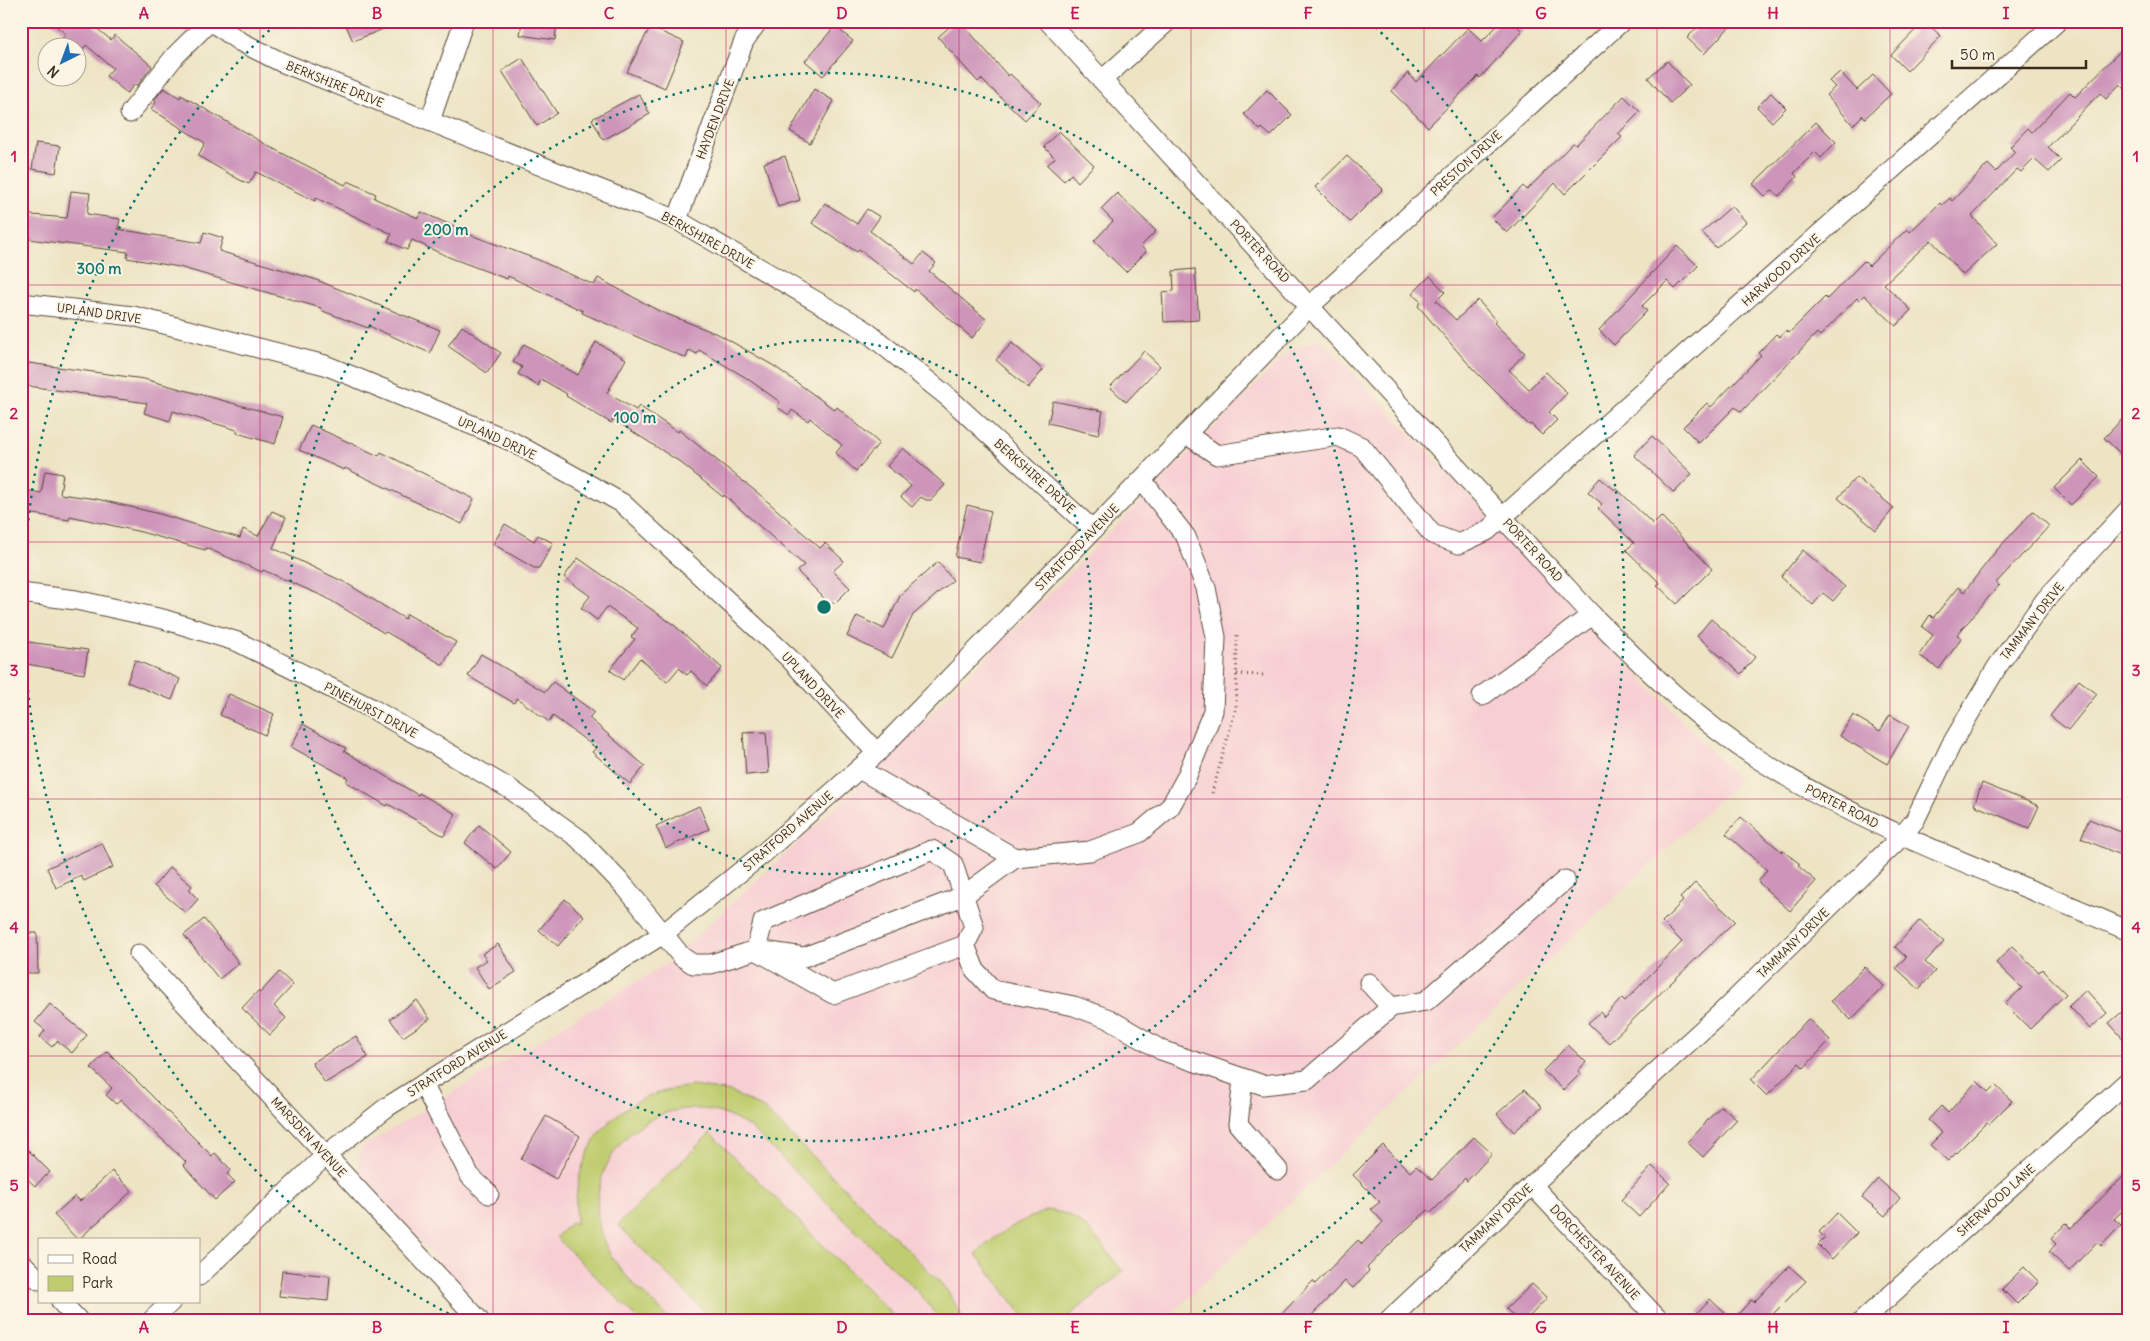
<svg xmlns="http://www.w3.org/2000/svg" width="2150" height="1341" font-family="Delius,sans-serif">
  <rect width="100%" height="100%" fill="#fcf5e5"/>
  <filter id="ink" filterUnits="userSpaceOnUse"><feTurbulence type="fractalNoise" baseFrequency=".02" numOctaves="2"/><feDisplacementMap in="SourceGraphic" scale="10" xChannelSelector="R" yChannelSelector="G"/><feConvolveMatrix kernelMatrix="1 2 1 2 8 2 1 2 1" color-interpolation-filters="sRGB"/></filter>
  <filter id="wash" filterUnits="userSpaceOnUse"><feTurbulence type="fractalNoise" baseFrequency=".0096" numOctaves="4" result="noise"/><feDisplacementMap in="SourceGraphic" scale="20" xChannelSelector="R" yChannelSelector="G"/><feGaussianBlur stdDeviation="1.12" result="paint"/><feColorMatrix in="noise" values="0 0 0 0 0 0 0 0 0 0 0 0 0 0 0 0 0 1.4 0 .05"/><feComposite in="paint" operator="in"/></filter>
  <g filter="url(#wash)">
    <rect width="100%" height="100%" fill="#ede4c4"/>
    <polygon fill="#f7cfd3" points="1321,339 1739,781 1165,1320 493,1320 356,1175 362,1147 669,962 874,771 1291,349"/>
    <g fill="#bfcd6f" stroke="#7d7c46">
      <path d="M 694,1086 L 731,1092 L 764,1109 L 937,1279 L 949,1293 L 964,1320 L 940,1320 L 921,1295 L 751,1128 C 738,1120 725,1113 709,1110 C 639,1098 580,1168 602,1236 C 613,1270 646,1295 671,1320 L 639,1320 L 556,1237 L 572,1222 L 576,1224 C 571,1146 615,1093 694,1086 Z"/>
      <polygon points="710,1133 898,1320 713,1320 618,1225"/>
      <path d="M 1049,1210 C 1055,1212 1062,1212 1068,1215 C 1091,1226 1107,1252 1123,1272 L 1064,1320 L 1026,1320 L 976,1254 C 998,1233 1020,1220 1049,1210 Z"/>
    </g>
    <g id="blocks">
      <g fill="#cd95ba">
        <polygon points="50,21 88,21 111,40 115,35 152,66 137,86 135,84 127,93 106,76 113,68 86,45 84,48 54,48 66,34"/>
        <polygon points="344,21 401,21 401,22 353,41"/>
        <polygon points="522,21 557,21 555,40 520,35"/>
        <polygon points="956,21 960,21 1008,76 1010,74 1041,103 1025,120 981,79 978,82 938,37"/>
        <polygon points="1502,21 1512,21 1522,31 1480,78 1478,76 1428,127 1391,91 1408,73 1416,82 1468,28 1482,41"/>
        <polygon points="1703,21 1735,21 1704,54 1687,38"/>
        <polygon points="1924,21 1941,36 1907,71 1891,55"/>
        <polygon points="835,26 853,41 823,76 805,61"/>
        <polygon points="650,27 684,42 665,88 627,72"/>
        <polygon points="2129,42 2129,93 2120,84 2106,99 2100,93 2048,147 2061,160 2049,172 2034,159 2021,172 2017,169 1972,216 1997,244 1963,275 1931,240 1884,284 1911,310 1896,326 1864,295 1859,300 1857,298 1820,336 1817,333 1741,412 1735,407 1699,443 1683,427 1707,403 1711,407 1761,355 1758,353 1776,334 1780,337 1786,330 1789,333 1825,297 1827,299 1864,261 1869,266 1907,229 1910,232 1940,203 1942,205 1950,198 1952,201 1988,164 1996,172 2015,152 2010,147 2028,128 2032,132 2070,92 2075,97"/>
        <polygon points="522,58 557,113 537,126 502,71"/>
        <polygon points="1667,61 1690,85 1670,103 1648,78"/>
        <polygon points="1840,72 1857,90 1873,75 1891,94 1865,118 1863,115 1853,125 1826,95 1835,87 1829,81"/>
        <polygon points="164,88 180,98 181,95 270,147 345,185 348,181 376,194 374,198 402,211 418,218 421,212 458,228 457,230 536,259 594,285 598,278 659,311 720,335 774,366 835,410 837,407 879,443 856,471 836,453 842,445 810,418 808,421 792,410 789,415 777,407 780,402 745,377 699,350 697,354 689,350 686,358 582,313 583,311 508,276 507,279 451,258 412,240 407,250 388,241 392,234 316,198 315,201 256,172 249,184 240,180 198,156 205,143 151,109 156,102 154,100"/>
        <polygon points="814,89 834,101 810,143 790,131"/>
        <polygon points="1267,90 1292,115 1271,136 1262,128 1260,130 1244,114"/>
        <polygon points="1771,93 1786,108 1772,122 1757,107"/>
        <polygon points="639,94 650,114 603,140 592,119"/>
        <polygon points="1624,96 1640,112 1618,134 1622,137 1565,194 1555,183 1507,233 1492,218 1523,186 1527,190 1573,143 1576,145"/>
        <polygon points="1816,122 1836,142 1821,158 1815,152 1794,173 1797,177 1779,196 1772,190 1765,196 1753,184"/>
        <polygon points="1059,131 1094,165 1078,182 1071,174 1064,181 1047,165 1055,158 1044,147"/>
        <polygon points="36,143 60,146 56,173 32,169"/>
        <polygon points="785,156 800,200 778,207 764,163"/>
        <polygon points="1347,156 1383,189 1350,222 1315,187"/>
        <polygon points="71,191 90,193 87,214 120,219 118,229 201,243 204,232 223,238 219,251 314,279 440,330 430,353 369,326 368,328 320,310 321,308 179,267 127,258 128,252 21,238 21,214 67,218"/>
        <polygon points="1117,193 1156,231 1141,246 1146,252 1126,272 1094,241 1113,221 1101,209"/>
        <polygon points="825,203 857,224 867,209 880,217 870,231 914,264 923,253 936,263 929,271 987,320 972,338 915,289 914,292 859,249 857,252 812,223"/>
        <polygon points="1732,206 1746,222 1716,248 1702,232"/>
        <polygon points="1677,246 1698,266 1675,289 1667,281 1642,306 1647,311 1614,345 1599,330"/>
        <polygon points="1195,269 1199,320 1164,322 1162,292 1174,291 1173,271"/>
        <polygon points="1430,276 1445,292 1436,301 1456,320 1478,300 1496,321 1494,323 1525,353 1509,370 1529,389 1546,372 1567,393 1549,412 1557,420 1542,435 1531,424 1529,425 1472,368 1418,306 1421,302 1412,294"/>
        <polygon points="462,326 501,353 487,373 448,346"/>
        <polygon points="596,342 626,359 607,393 636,410 639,406 678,432 679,430 759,494 820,548 825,543 844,561 833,571 850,588 835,603 829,603 797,571 804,565 724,495 723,497 680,462 613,419 611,423 566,396 567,394 541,379 538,386 518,374 522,367 513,362 524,344 578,375"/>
        <polygon points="1012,343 1043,370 1028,388 996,360"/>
        <polygon points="1144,351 1160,366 1126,402 1110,387"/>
        <polygon points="21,362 144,379 283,417 275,444 237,433 237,430 173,411 170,421 144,413 147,403 21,385"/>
        <polygon points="1053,401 1103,411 1098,435 1048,423"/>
        <polygon points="2129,412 2129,445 2121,454 2104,438"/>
        <polygon points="311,425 379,456 381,452 474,499 462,524 345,468 344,470 299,450"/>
        <polygon points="1652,436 1692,474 1674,493 1634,455"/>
        <polygon points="903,448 945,485 931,500 926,500 921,497 912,507 901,497 911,486 887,466"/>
        <polygon points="2082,460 2099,477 2071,505 2054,488"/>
        <polygon points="45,471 63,474 60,494 97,499 160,514 240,538 243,529 258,536 272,511 286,517 273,548 346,583 405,619 407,614 456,642 443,665 386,632 384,633 325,597 263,570 262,572 206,548 205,550 141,532 70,516 69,520 22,512 25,490 41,493"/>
        <polygon points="1856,477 1894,508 1876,530 1838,498"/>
        <polygon points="1600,478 1615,490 1617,489 1653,524 1661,516 1712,569 1677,604 1657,585 1660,583 1626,550 1634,543 1598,508 1602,504 1588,492"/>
        <polygon points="967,505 991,511 980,562 955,557"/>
        <polygon points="2033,511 2049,526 1996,583 1999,585 1957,635 1962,638 1939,669 1919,655 1933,635 1922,627 1930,615 1933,618 1958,587 1964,592 1996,551"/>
        <polygon points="505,524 534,541 538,535 553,543 539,568 534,568 493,544"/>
        <polygon points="1803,550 1845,587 1833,601 1823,593 1813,605 1781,577"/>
        <polygon points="578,558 674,625 722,668 707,686 691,671 687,675 679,668 667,682 640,658 623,680 610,670 635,639 631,637 638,628 607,607 597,620 581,608 590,596 564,577"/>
        <polygon points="938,562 953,580 913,615 892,658 847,636 857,616 884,629 901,594"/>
        <polygon points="1711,619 1755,657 1741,674 1697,636"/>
        <polygon points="21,641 88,650 84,674 21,663"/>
        <polygon points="481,654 545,692 553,682 594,712 589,718 645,766 630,784 592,752 596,748 553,716 549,722 517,698 514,703 468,676"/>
        <polygon points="135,660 180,679 172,700 127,682"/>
        <polygon points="2079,680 2097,694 2068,730 2050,716"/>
        <polygon points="229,694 274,714 265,735 220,715"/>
        <polygon points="1853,715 1880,731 1890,715 1909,726 1887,764 1840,736"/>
        <polygon points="303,724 346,748 344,751 418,795 419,793 456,814 444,836 388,804 387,806 346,782 348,778 291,747"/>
        <polygon points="766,732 769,773 746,775 743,733"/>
        <polygon points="1982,783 2039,806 2029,828 1974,805"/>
        <polygon points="699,806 709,829 666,848 656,826"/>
        <polygon points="1741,817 1782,852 1783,851 1800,864 1798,866 1816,881 1790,911 1758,882 1767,870 1726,834"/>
        <polygon points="2089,819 2128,835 2120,855 2081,838"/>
        <polygon points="479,825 511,852 497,869 465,843"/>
        <polygon points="102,843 113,867 84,881 81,876 56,888 47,868"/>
        <polygon points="170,867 192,886 189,890 198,899 186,913 154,886"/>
        <polygon points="1695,883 1735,921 1609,1043 1588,1023 1600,1012 1604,1017 1622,998 1625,1001 1682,942 1662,922 1683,901 1680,898"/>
        <polygon points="565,899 584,916 558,946 539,930"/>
        <polygon points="204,919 239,963 219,979 184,935"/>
        <polygon points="1920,920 1944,942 1925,962 1935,971 1919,989 1896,968 1906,957 1895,947"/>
        <polygon points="21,933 37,933 38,973 21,973"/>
        <polygon points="498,944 516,972 489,989 475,967 487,960 482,954"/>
        <polygon points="2012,946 2039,972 2042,969 2066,994 2030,1029 2005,1004 2022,988 1996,963"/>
        <polygon points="1864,967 1884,986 1851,1020 1831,1001"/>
        <polygon points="279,972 293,985 274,1006 286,1018 270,1035 242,1008 258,991 260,993"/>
        <polygon points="2086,990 2107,1013 2090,1029 2069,1006"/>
        <polygon points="417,1000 430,1019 403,1037 390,1019"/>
        <polygon points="50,1004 87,1035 72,1053 57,1041 52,1047 40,1037 45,1030 35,1022"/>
        <polygon points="2129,1006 2129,1045 2109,1023"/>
        <polygon points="1808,1019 1830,1040 1804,1068 1799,1063 1767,1096 1751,1080"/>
        <polygon points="356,1036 368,1057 325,1083 312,1063"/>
        <polygon points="1568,1045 1586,1062 1578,1071 1581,1073 1564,1090 1543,1071"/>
        <polygon points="107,1051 212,1156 215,1153 231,1170 227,1174 235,1182 215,1200 183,1165 186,1162 121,1100 116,1104 106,1095 112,1088 91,1068"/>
        <polygon points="1977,1081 1988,1092 1995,1085 2012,1101 1989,1124 1987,1122 1948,1161 1930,1145 1942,1133 1928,1120 1941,1106 1948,1113"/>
        <polygon points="1525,1089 1542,1107 1514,1132 1497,1114"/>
        <polygon points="1721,1106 1737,1120 1703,1157 1687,1142"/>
        <polygon points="546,1116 580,1136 556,1179 521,1159"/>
        <polygon points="1474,1137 1492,1154 1467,1181 1465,1178 1431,1213 1428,1210 1390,1244 1367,1268 1369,1271 1353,1288 1345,1281 1307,1320 1276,1320 1313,1281 1315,1284 1358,1240 1362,1244 1383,1222 1371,1209 1380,1202 1353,1175 1383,1145 1410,1172 1416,1166 1432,1180"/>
        <polygon points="21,1143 50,1172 35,1186 21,1173"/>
        <polygon points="1652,1166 1670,1183 1639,1217 1621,1200"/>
        <polygon points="112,1171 132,1191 78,1240 54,1215 75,1196 80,1201"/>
        <polygon points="2129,1171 2129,1204 2114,1219 2121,1225 2101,1246 2097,1242 2069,1271 2049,1252 2056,1244 2051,1239 2066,1223 2071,1228"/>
        <polygon points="1878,1179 1900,1198 1885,1216 1862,1197"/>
        <polygon points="1837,1213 1857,1233 1832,1259 1818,1245 1825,1238 1819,1232"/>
        <polygon points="1789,1266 1806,1281 1767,1320 1733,1320 1751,1300 1754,1302"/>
        <polygon points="2024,1267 2039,1282 2017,1304 2002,1289"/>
        <polygon points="282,1271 330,1276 328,1301 279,1296"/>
        <polygon points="1532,1284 1547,1298 1526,1320 1518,1320 1506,1309"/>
        <polygon points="1710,1299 1732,1320 1705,1320 1698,1312"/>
      </g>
    </g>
  </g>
  <g filter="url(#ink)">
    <use href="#blocks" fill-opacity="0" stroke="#564637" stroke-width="1"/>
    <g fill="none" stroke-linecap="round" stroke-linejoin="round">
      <defs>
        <g id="minor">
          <polyline points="211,21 239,41 281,62 677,220 862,328 948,397 1093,530"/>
          <path d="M 1048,21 L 1592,615 C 1644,667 1695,719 1758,759 C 1873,833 2004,876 2129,931"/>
          <polyline points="1102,80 1168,21"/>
          <polyline points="130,113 175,56 210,21"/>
          <polyline points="430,121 464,21"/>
          <polyline points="677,220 744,41 758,21"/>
          <polyline points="21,303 133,316 325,365 511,441 622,503 789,658 877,753"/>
          <polyline points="1186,434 1217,455 1338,436 1362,447 1432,534 1459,544 1487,531 2058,21"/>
          <polyline points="21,593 76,600 163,619 238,642 371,708 510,789 578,838 626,888 682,957 693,964 711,964 756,950 804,957 963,896 1015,858"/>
          <polyline points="1482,696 1592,615"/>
          <polyline points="859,769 1015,858 1090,851 1139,833 1170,807 1186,778 1213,711 1216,637 1206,588 1186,537 1142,480"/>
          <polygon points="932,850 953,864 974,927 965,945 833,994 756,950 763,922"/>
          <polyline points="965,945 975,970 993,990 1074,1006 1109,1019 1161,1050 1263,1085 1307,1080 1391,1007"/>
          <polyline points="139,954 479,1320"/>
          <polyline points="1369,983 1391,1007 1426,1001 1565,880"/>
          <polyline points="1243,1079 1238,1124 1278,1170"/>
          <polyline points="423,1084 470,1176 489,1194"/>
          <polyline points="1532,1185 1659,1320"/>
          <polyline points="21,1262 39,1280"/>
          <polyline points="199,1276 326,1155 387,1107 663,934 765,852 877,753 1310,306 1622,21"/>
          <polyline points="61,1302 78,1320"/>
          <polyline points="152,1320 171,1302"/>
          <polyline points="1389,1320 1532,1185 1723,1011 1902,836 1915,820 1951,745 1997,667 2045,600 2129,509"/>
          <polyline points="1863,1320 2129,1080"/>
        </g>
      </defs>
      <use href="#minor" stroke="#564637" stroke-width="21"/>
      <g stroke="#564637" stroke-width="3" stroke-dasharray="1 4" stroke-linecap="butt">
        <polyline points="1237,674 1263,675"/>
        <polyline points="1212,793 1236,708 1237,633"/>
      </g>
      <use href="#minor" stroke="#fff" stroke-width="19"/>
    </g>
  </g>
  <path fill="none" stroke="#c2185b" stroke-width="1" stroke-opacity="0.55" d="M 260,21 L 260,1320M 493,21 L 493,1320M 726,21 L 726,1320M 959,21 L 959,1320M 1191,21 L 1191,1320M 1424,21 L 1424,1320M 1657,21 L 1657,1320M 1890,21 L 1890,1320M 21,285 L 2129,285M 21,542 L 2129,542M 21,799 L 2129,799M 21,1056 L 2129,1056"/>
  <g fill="none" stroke="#0f766e" stroke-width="2.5" stroke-dasharray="2.5 5">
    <circle cx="824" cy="607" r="267"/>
    <circle cx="824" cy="607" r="534"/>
    <path d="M455 1317A800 800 0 0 1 278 22M1370 22A800 800 0 0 1 1193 1317"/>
  </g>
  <g text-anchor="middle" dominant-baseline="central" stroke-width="4" stroke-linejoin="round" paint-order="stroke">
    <g font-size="12" fill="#3b2a1e" stroke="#fcf5e5">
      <text transform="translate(335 84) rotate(22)">BERKSHIRE DRIVE</text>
      <text transform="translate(715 119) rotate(-69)">HAYDEN DRIVE</text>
      <text transform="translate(1466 163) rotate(-42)">PRESTON DRIVE</text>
      <text transform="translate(708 240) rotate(29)">BERKSHIRE DRIVE</text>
      <text transform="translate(1260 251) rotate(47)">PORTER ROAD</text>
      <text transform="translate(1781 270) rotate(-42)">HARWOOD DRIVE</text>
      <text transform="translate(99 313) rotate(8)">UPLAND DRIVE</text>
      <text transform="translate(497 438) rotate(25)">UPLAND DRIVE</text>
      <text transform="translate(1035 476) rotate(42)">BERKSHIRE DRIVE</text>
      <text transform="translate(1077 547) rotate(-46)">STRATFORD AVENUE</text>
      <text transform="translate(1533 550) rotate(47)">PORTER ROAD</text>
      <text transform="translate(2032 621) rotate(-52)">TAMMANY DRIVE</text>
      <text transform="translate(813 685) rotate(47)">UPLAND DRIVE</text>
      <text transform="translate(371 710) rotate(28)">PINEHURST DRIVE</text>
      <text transform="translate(1842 806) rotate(27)">PORTER ROAD</text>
      <text transform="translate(788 831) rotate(-41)">STRATFORD AVENUE</text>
      <text transform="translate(1793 943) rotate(-44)">TAMMANY DRIVE</text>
      <text transform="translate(457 1063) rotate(-32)">STRATFORD AVENUE</text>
      <text transform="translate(309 1137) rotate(47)">MARSDEN AVENUE</text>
      <text transform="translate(1996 1200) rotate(-42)">SHERWOOD LANE</text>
      <text transform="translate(1496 1218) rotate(-43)">TAMMANY DRIVE</text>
      <text transform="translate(1595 1252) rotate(47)">DORCHESTER AVENUE</text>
    </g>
  </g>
  <circle cx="824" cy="607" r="8" fill="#0f766e" stroke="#fcf5e5" stroke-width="2.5"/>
  <g font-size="15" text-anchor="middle" font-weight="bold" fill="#0f766e" stroke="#fcf5e5" stroke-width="4" stroke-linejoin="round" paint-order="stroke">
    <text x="446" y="235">200 m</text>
    <text x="99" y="274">300 m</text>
    <text x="635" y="423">100 m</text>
  </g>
  <rect width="2150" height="1341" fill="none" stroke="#fcf5e5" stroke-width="55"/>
  <rect x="38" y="1238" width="162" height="65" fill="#fcf5e5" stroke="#afa495"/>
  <rect x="48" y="1255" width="25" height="8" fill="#ffffff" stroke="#afa495"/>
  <text x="82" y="1264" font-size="15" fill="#3b2a1e">Road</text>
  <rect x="48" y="1276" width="25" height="15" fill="#bfcd6f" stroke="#afa495"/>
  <text x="82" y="1288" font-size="15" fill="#3b2a1e">Park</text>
  <g transform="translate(62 62) rotate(222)"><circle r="24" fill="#fcf5e5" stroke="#afa495"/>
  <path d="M0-4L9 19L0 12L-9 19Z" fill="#1f6fb2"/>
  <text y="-8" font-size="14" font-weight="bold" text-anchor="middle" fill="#3b2a1e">N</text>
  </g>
  <path d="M1952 60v8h134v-8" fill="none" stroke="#3b2a1e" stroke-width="2.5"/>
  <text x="1960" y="60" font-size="15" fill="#3b2a1e" stroke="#fcf5e5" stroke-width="4" paint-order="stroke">50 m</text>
  <rect x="28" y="28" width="2094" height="1286" fill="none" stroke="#c2185b" stroke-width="2"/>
  <g font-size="16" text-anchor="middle" font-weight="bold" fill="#c2185b">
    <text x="144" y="19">A</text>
    <text x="377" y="19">B</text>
    <text x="609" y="19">C</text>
    <text x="842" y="19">D</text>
    <text x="1075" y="19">E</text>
    <text x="1308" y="19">F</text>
    <text x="1541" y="19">G</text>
    <text x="1773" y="19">H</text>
    <text x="2006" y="19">I</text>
    <text x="14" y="162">1</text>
    <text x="2136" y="162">1</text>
    <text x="14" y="419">2</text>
    <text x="2136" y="419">2</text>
    <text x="14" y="676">3</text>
    <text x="2136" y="676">3</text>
    <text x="14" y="933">4</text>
    <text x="2136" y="933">4</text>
    <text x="14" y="1191">5</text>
    <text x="2136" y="1191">5</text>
    <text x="144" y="1333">A</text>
    <text x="377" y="1333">B</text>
    <text x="609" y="1333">C</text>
    <text x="842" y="1333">D</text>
    <text x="1075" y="1333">E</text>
    <text x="1308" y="1333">F</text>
    <text x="1541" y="1333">G</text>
    <text x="1773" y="1333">H</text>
    <text x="2006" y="1333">I</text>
  </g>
</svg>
